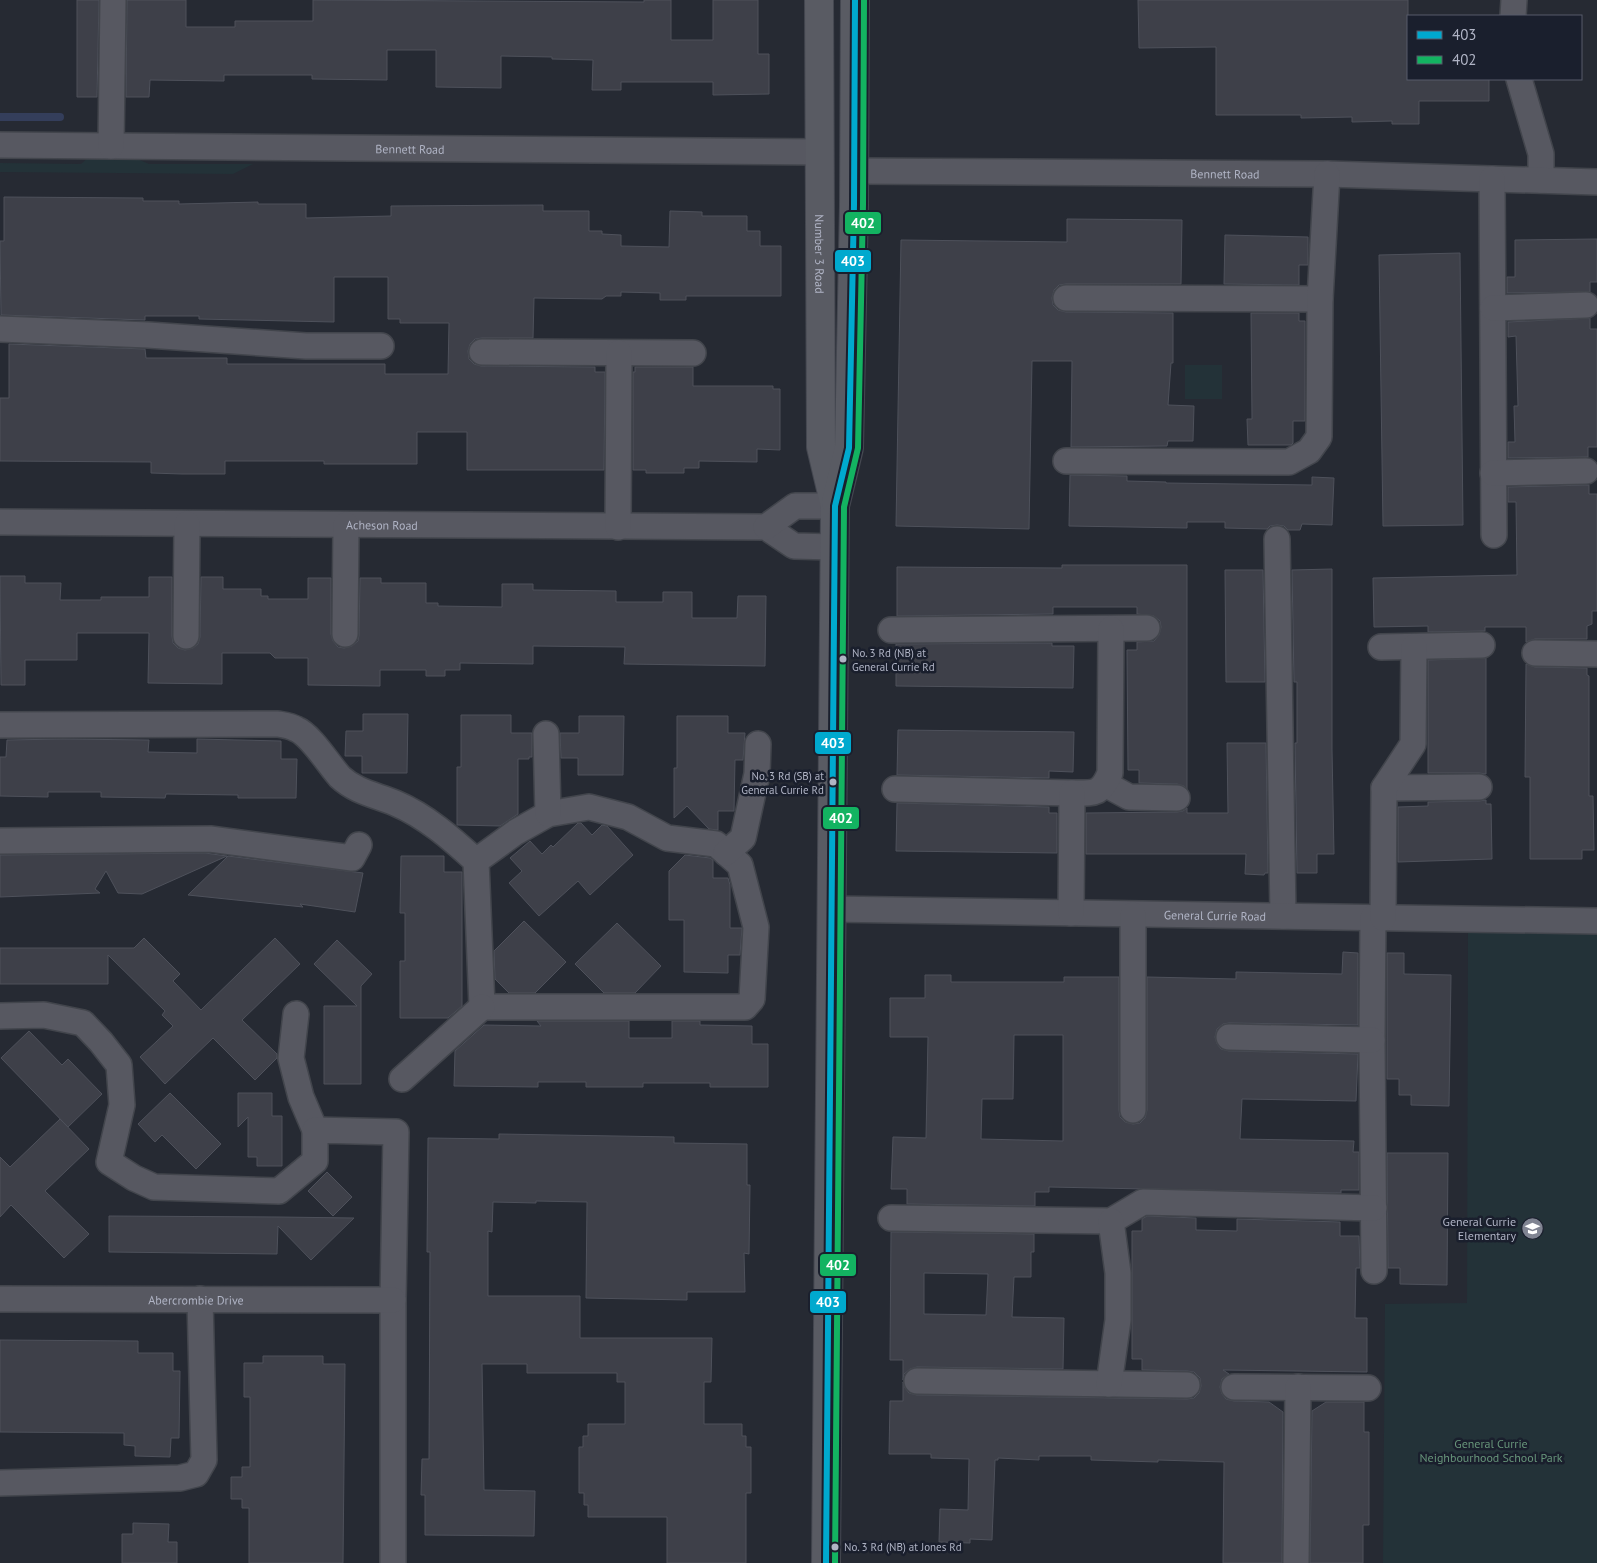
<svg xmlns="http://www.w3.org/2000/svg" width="1597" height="1563" font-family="'PT Sans',sans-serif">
  <rect width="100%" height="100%" fill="#262a33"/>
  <g fill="#233238">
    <polygon points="91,155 128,155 149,164 253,164 233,174 0,172 0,163 81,164"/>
    <rect x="1185" y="365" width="37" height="34"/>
    <polygon points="1468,932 1597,933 1597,1563 1383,1563 1385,1304 1467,1303"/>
  </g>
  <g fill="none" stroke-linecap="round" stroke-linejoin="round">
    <polyline stroke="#343e5b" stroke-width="8" points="0,117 60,117"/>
  </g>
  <g fill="#3e4049" stroke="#4e515b" fill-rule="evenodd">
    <polygon points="77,0 99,0 97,97 77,97"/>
    <polygon points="127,0 186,0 186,27 235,27 235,21 313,21 313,0 644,2 644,0 671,0 671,40 713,40 713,0 758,0 758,54 769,54 769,94 713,95 713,82 621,82 621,90 592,90 593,60 552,59 552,57 501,56 501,88 436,87 436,50 387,50 387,80 312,79 312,75 224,75 224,81 150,80 149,97 126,97"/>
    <polygon points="1138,0 1408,0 1408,79 1489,79 1489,101 1419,101 1419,124 1392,124 1392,121 1352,122 1352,117 1301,118 1301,115 1216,115 1216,47 1139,48"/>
    <polygon points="4,197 143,198 143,201 179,201 179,204 258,202 258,204 306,204 306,218 391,216 391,206 543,205 543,211 589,211 589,231 602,231 602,234 621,235 621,246 669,247 670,211 702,212 702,216 747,216 747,231 760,231 760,246 781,246 781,296 686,296 686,300 660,300 660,293 621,292 621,296 606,296 602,299 534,298 533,338 482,338 475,339 470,344 468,351 469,359 474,364 481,366 595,367 595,372 605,372 604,470 467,470 467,432 417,432 417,464 324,464 324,461 225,461 225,474 182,474 151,473 151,462 0,461 0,398 9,398 9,344 145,349 146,358 227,358 227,364 385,364 385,374 448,374 449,323 400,323 400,319 388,319 388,277 334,277 334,322 199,319 199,316 145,316 145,320 1,315 0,241 4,241"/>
    <polygon points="1067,219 1182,220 1181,284 1066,284 1059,285 1054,290 1052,298 1053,305 1058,310 1066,312 1173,313 1173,363 1171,363 1168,405 1194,406 1193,441 1168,441 1167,446 1071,447 1072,361 1032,361 1029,529 896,526 901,240 1067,242"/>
    <polygon points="1225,235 1308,237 1308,265 1299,265 1299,285 1224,284"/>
    <polygon points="1597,239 1597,282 1590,282 1590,292 1507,293 1507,277 1515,277 1515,240"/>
    <polygon points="1460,253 1463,525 1383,526 1379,255"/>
    <polygon points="1251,313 1299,313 1299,321 1305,321 1305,421 1293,421 1293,443 1291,445 1248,445 1247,419 1252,419"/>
    <polygon points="1590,318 1590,329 1597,329 1597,447 1588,447 1588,457 1508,458 1508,442 1515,442 1514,406 1518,406 1516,336 1508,337 1508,322"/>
    <polygon points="635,367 693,367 693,386 773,386 773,389 780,389 780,450 757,449 757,462 699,461 699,468 684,468 684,473 646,473 646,470 633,470 633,372 635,372"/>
    <polygon points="1070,475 1127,476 1127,481 1166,482 1166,483 1312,485 1312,477 1334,478 1332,525 1302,524 1300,530 1288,530 1284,526 1277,525 1270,526 1267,529 1225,528 1225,522 1187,522 1187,528 1069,526"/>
    <polygon points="1589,485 1589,494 1597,494 1597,611 1592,611 1592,624 1587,626 1587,639 1535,639 1526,642 1526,627 1485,627 1485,631 1428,632 1428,626 1374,627 1373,578 1517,575 1516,502 1508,502 1508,487"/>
    <polygon points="1062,565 1187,565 1187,789 1184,786 1177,784 1139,783 1139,770 1128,770 1127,650 1137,650 1137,642 1154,641 1159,635 1161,627 1160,621 1154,616 1137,614 1137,607 1053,607 1053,614 897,616 897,567 1062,568"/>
    <polygon points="1332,569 1332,749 1334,854 1317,854 1317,873 1297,873 1295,743 1297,743 1297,682 1294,682 1292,570"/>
    <polygon points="1225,570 1263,570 1265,682 1226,682"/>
    <polygon points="0,576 25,576 25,583 61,583 60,600 101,600 101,597 149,597 149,577 172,577 172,636 173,643 178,648 185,650 193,648 198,644 200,637 201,577 223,577 223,589 261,589 261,596 268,596 268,599 308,599 308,578 331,578 331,634 333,641 338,647 344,648 352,646 358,641 359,635 360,578 381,578 381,583 426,583 426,603 438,603 438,606 502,607 502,584 533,584 533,590 616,591 616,602 663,602 663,592 692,592 692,618 737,618 738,596 766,596 765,666 624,664 625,647 533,646 533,664 460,663 460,670 445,670 445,676 426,676 426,670 380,670 380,686 308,685 308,658 275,658 270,653 222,653 222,684 148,683 149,633 77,633 77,660 25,660 25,685 1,685"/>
    <polygon points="1052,643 1052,646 1074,646 1073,688 896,686 896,644"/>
    <polygon points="1486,658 1486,774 1479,773 1428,773 1428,660"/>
    <polygon points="1526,664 1535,667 1587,668 1587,675 1589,676 1589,796 1593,796 1594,850 1582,850 1582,859 1530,859 1530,777 1525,777"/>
    <polygon points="363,714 408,714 407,773 362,773 362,756 345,756 346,731 363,731"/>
    <polygon points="461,715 511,715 511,733 532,733 532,757 529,757 529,759 518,759 518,814 500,826 457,825 457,767 461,767"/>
    <polygon points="579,716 624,716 623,775 578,775 578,758 561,758 560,733 579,733"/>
    <polygon points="677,716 728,716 728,733 745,733 743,760 735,760 734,811 718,811 718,830 709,829 687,806 674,818 674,768 677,768"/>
    <polygon points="898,730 1074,732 1073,772 1049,771 1049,778 897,775"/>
    <polygon points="63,739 149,740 148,752 197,753 197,739 281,741 281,759 297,759 296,798 238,798 238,795 166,794 165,798 101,797 101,792 48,792 48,797 0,796 0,757 6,757 7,740"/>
    <polygon points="1227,743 1266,743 1268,873 1265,873 1264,875 1245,874 1246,854 1086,854 1086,813 1177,812 1183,811 1187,808 1187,813 1228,813"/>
    <polygon points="1486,800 1486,804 1491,804 1492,859 1398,862 1398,807 1428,806 1428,802 1479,801"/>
    <polygon points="897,803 1049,807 1049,813 1057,813 1057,853 896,851"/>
    <polygon points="578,823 581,823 592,835 602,825 607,826 633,855 590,895 578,881 539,916 509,883 522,871 510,858 530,841 542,854 551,845 553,847"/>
    <polygon points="205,853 227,856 142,894 118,893 106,871 95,889 100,893 0,897 0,855"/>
    <polygon points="685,855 710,858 713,860 713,878 728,878 730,885 730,928 742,928 740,955 728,955 728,973 684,972 684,920 669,920 669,871"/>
    <polygon points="228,856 363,873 355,912 300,904 303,907 188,895"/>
    <polygon points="401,856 444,856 444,872 462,872 462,1006 448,1018 400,1018 400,961 405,961 405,913 400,913"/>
    <polygon points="524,921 566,962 535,993 509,993 495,979 494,951"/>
    <polygon points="617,923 661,966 635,993 604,993 575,964"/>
    <polygon points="144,938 180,974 173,981 201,1010 275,938 300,964 242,1020 277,1054 277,1058 255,1080 213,1038 165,1084 140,1057 173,1026 162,1015 165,1011 108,955 108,984 0,984 0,948 134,948"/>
    <polygon points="337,940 372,974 361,986 361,1084 324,1084 324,1006 357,1006 314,964"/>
    <path d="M 1343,952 L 1358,953 L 1358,1025 L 1229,1023 L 1223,1024 L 1217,1029 L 1215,1037 L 1217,1044 L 1221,1049 L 1229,1051 L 1358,1054 L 1356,1101 L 1242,1099 L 1240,1139 L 1354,1141 L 1353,1152 L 1359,1152 L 1359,1190 L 1341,1190 L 1341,1193 L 1049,1187 L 1049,1192 L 1035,1192 L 1035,1206 L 907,1204 L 907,1189 L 891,1189 L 893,1137 L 926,1138 L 928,1037 L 890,1037 L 890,998 L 925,998 L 925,975 L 951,975 L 951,982 L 1064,982 L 1064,977 L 1119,977 L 1119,1110 L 1120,1117 L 1125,1122 L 1133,1124 L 1140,1123 L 1145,1118 L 1147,1110 L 1147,977 L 1236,979 L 1236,972 L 1342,974 ZM 1014,1035 L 1063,1035 L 1063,1141 L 981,1139 L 982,1099 L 1013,1099 Z"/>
    <polygon points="1387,953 1404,953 1404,974 1451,975 1449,1106 1411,1105 1411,1095 1399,1095 1399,1079 1387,1079"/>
    <polygon points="537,1021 629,1021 629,1038 672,1038 672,1021 700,1021 700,1025 752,1026 752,1044 768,1044 768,1087 710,1087 710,1083 643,1083 643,1087 586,1087 586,1082 538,1082 538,1087 454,1086 455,1051 484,1025 541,1026"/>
    <polygon points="29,1031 62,1065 68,1059 102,1094 68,1127 1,1058"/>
    <polygon points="170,1093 221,1144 196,1169 162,1135 155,1142 138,1124"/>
    <polygon points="238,1093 272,1093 272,1116 282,1116 282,1166 257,1166 257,1157 248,1157 248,1117 238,1127"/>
    <polygon points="60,1119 89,1149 45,1191 89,1234 64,1258 11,1205 0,1217 0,1157 10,1167"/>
    <polygon points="499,1134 674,1137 674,1143 747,1144 747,1185 750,1185 749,1254 744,1253 745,1292 687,1292 687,1300 586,1298 587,1202 536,1201 536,1203 493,1202 492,1232 488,1231 488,1296 580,1296 580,1338 712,1338 711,1382 704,1382 704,1424 742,1424 742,1436 746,1436 746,1447 751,1447 751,1493 746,1493 746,1563 667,1563 667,1517 588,1517 588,1505 584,1505 584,1493 579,1493 579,1447 583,1447 583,1436 588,1436 588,1424 625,1424 625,1382 617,1382 617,1373 527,1373 527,1364 482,1364 484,1490 535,1491 534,1536 425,1535 425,1495 421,1495 422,1459 429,1459 430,1252 427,1252 428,1138 499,1139"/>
    <polygon points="1387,1153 1448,1153 1447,1285 1400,1284 1400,1268 1388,1268"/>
    <polygon points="327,1172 352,1197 333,1216 308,1191"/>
    <polygon points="109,1216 278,1217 354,1218 311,1260 278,1226 277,1254 109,1252"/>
    <polygon points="1147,1216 1196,1218 1196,1230 1237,1231 1237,1219 1340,1222 1340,1236 1359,1236 1360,1268 1356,1268 1355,1318 1367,1318 1367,1372 1223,1370 1229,1374 1222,1379 1220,1387 1222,1394 1226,1399 1234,1401 1269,1402 1283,1412 1282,1563 1223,1563 1224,1462 1158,1460 1158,1462 1091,1460 1091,1456 1039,1456 1039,1460 998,1458 998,1460 995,1460 992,1540 970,1539 970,1543 939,1542 940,1509 968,1510 969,1459 931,1458 931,1454 889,1454 890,1401 903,1401 903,1382 905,1388 909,1393 917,1395 1187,1399 1194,1398 1199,1393 1201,1386 1200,1378 1194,1372 1187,1371 1142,1370 1142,1359 1132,1359 1132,1231 1142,1231 1142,1219"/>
    <path d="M 891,1232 L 1034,1234 L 1034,1252 L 1031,1252 L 1031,1277 L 1014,1277 L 1012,1317 L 1064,1318 L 1063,1369 L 917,1367 L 910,1369 L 904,1374 L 903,1380 L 903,1360 L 890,1360 ZM 924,1273 L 988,1274 L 986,1315 L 924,1314 Z"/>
    <polygon points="0,1340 138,1341 138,1353 173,1353 173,1371 180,1371 179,1438 171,1438 170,1457 135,1456 135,1446 124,1445 124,1433 0,1432"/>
    <polygon points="263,1356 323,1356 323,1364 345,1364 343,1563 249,1563 249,1508 242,1508 242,1499 231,1499 231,1477 242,1477 242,1467 250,1467 250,1397 244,1397 244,1363 263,1363"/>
    <polygon points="1326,1402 1364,1402 1364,1432 1369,1432 1369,1525 1363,1525 1363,1563 1310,1563 1312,1411"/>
    <polygon points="133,1523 169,1524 168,1542 177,1542 177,1563 122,1563 122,1534 133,1534"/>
  </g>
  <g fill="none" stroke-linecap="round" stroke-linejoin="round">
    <defs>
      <g id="minor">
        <polyline points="1513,16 1514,0"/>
        <polyline points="1519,79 1541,154 1541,180"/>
        <path id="s1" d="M 0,145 L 820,152"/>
        <polyline points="111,146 113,0"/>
        <path id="s2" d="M 854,171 L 1327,174 L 1597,182"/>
        <polyline points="1492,179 1494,535"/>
        <polyline points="1066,298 1320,299"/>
        <polyline points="1493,308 1586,305"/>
        <polyline points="0,329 148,335 306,346 381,346"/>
        <polyline points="482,352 693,353"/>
        <polyline points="1066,461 1289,462 1309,451 1319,437 1320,299 1327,174"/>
        <polyline points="1493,473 1586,471"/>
        <path id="s3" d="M 0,522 L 766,527 L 794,546 L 834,547"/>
        <polyline points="618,527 619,353"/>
        <polyline points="766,527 795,506 835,506"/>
        <polyline points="1277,539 1283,916"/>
        <polyline points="891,630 1147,628"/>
        <polyline points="345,634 346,525"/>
        <polyline points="186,636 187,524"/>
        <polyline points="1381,647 1482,645"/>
        <polyline points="1535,653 1597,654"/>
        <path d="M 0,725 L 278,724 C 284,725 291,726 296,729 C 311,735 329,765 340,777 C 356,792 376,795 395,803 C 426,816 452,839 476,861 L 482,1007 L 745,1007 L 752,999 L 756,927 L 740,865 L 716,844 L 667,838 L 628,817 L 589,807 L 548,814 L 516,832 L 476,861"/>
        <polyline points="546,734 548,814"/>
        <polyline points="1105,784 1129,797 1177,798"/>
        <polyline points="1384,788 1479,787"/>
        <path d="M 895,789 L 1072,793 C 1094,793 1101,795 1110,773 L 1111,629"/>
        <polyline points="0,841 210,839 352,858 359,845"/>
        <polyline points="726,853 743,838 757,774 758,744"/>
        <path id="s4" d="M 831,909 L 1597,921"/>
        <polyline points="1071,913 1072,793"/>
        <polyline points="1373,918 1372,1040 1374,1271"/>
        <polyline points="1383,918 1384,788 1413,744 1414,647"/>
        <polyline points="296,1014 291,1058 301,1097 315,1130"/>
        <polyline points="0,1016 44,1015 83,1023 101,1042 119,1065 122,1105 109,1162 134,1178 154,1187 279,1191 315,1161 315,1130 396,1132 393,1300 393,1563"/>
        <polyline points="1229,1037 1372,1040"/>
        <polyline points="402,1079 482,1007"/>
        <polyline points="1133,1110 1133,915"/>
        <polyline points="891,1218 1111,1221 1143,1202 1374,1208"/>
        <path id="s5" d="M 0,1299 L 393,1300"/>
        <polyline points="917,1381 1187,1385"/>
        <polyline points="1109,1384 1118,1320 1118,1273 1111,1221"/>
        <polyline points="1234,1387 1368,1388"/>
        <polyline points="0,1483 180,1478 196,1474 204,1460 200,1299"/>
        <polyline points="1296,1563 1298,1387"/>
      </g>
      <g id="major">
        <path id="s6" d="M 819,0 L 821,447 L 835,506 L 826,1563"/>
        <polyline points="836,502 849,448 854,205 855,0"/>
      </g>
    </defs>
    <use href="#minor" stroke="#42454c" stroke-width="28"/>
    <use href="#major" stroke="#444750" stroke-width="30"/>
    <use href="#minor" stroke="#575861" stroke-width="25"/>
    <use href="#major" stroke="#595b63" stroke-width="28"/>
    <defs>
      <polyline id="bus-1" points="826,1563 835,506 849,448 854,205 855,0"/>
      <polyline id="bus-2" points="835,1563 844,507 858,448 863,205 864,0"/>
    </defs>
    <use href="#bus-1" stroke="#1a1f2d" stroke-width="10"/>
    <use href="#bus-2" stroke="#1a1f2d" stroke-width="10"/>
    <use href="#bus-1" stroke="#00a9ce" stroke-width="6"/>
    <use href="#bus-2" stroke="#13b361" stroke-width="6"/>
  </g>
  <defs>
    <symbol id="school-disc" viewBox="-11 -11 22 22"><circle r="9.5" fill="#808492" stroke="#1a1f2d"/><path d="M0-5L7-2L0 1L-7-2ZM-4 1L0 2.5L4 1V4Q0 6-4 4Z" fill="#fff"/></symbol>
  </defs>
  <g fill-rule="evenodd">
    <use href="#school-disc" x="1520" y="1216" width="25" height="25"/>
  </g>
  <g fill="#b0b4c5" stroke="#1a1f2d" stroke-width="2">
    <circle cx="843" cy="659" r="4.5"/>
    <circle cx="833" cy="782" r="4.5"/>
    <circle cx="835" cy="1547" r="4.5"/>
  </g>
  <g text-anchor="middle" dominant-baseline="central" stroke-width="5" stroke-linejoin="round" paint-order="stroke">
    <g font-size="11" fill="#b0b4c5" stroke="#1a1f2d" text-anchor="start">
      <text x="852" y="653">No. 3 Rd (NB) at<tspan x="852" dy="14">General Currie Rd</tspan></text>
      <text x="824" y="776" text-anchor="end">No. 3 Rd (SB) at<tspan x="824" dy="14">General Currie Rd</tspan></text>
      <text x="844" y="1547">No. 3 Rd (NB) at Jones Rd</text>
    </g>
    <g font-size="12" fill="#b0b4c5" stroke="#1a1f2d">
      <text stroke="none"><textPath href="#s1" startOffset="410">Bennett Road</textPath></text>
      <text stroke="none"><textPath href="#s2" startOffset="371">Bennett Road</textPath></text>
      <text stroke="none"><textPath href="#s6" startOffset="254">Number 3 Road</textPath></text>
      <text stroke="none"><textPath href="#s3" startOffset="382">Acheson Road</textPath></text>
      <text stroke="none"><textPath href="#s4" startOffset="384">General Currie Road</textPath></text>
      <text stroke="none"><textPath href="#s5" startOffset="196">Abercrombie Drive</textPath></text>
    </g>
    <g font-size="12" fill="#b0b4c5" stroke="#1a1f2d" text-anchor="end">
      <text x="1516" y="1221">General Currie<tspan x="1516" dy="14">Elementary</tspan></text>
    </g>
    <g font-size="12" fill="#67957a" stroke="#1a1f2d">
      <text x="1491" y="1443">General Currie<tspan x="1491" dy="14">Neighbourhood School Park</tspan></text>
    </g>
  </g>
  <g stroke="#1a1f2d" stroke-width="2">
    <rect x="844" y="211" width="38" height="24" rx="5" fill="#13b361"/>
    <rect x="834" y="249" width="38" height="24" rx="5" fill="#00a9ce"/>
    <rect x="814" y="731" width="38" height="24" rx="5" fill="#00a9ce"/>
    <rect x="822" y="806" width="38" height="24" rx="5" fill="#13b361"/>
    <rect x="819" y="1253" width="38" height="24" rx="5" fill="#13b361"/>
    <rect x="809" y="1290" width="38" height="24" rx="5" fill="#00a9ce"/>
  </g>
  <g font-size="14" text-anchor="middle" font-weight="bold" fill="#fff">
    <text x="863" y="228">402</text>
    <text x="853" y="266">403</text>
    <text x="833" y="748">403</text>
    <text x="841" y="823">402</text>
    <text x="838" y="1270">402</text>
    <text x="828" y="1307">403</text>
  </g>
  <rect x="1407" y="15" width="175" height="65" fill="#1a1f2d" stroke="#565b6a"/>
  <rect x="1417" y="31" width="25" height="8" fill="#00a9ce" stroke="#565b6a"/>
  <text x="1452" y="40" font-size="15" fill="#b0b4c5">403</text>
  <rect x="1417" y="56" width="25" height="8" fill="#13b361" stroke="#565b6a"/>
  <text x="1452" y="65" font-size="15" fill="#b0b4c5">402</text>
</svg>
